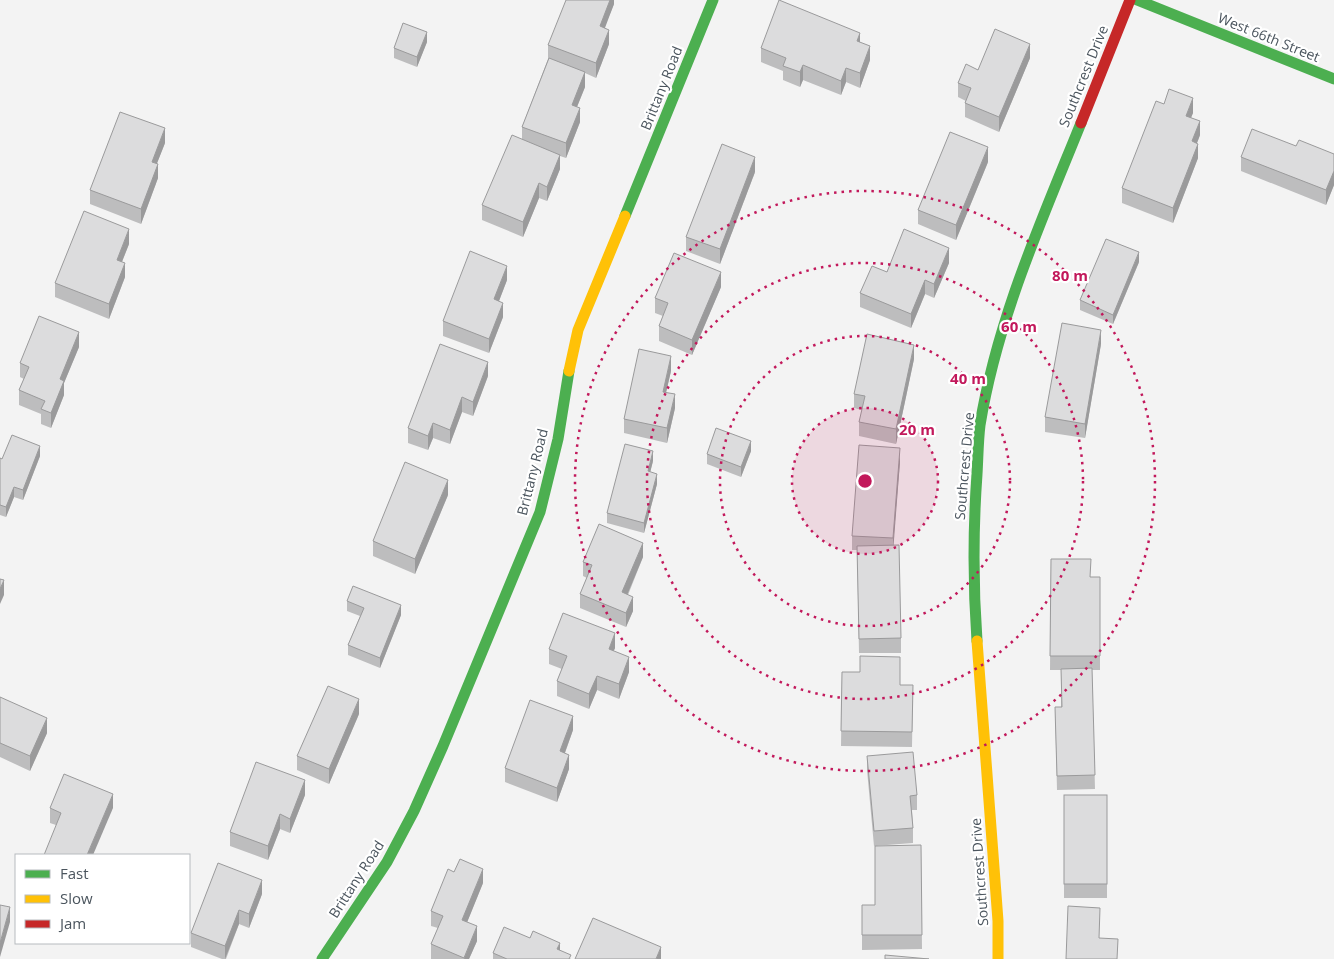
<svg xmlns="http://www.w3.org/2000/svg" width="1334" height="959" font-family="'Open Sans',sans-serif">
  <rect width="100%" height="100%" fill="#f3f3f3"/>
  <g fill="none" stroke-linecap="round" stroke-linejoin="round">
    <g stroke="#4caf50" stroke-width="11">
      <polyline points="1137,0 1334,79"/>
      <polyline points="625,216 713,0"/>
      <path d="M 977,641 C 973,585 973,530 977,474 C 978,458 978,441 980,425 C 997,320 1041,222 1081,123"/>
      <polyline points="322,959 387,862 414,811 443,746 540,512 558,439 569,371"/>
    </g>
    <g stroke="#ffc107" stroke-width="11">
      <polyline points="569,371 578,330 625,216"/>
      <polyline points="977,641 998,921 998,959"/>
    </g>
    <polyline stroke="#c62828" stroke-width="11" points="1081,123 1130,0"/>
  </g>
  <g fill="#bdbdbe">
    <polygon points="614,0 614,4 604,28 609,44 596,78 585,73 585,87 577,107 580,122 566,158 560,156 560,169 547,201 539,198 523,237 482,220 482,205 522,139 522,127 548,59 548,45"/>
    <polygon points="427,42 417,67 394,58 394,48"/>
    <polygon points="860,42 870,60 860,88 846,82 841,95 803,80 800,87 783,80 783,71 761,62 761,48"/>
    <polygon points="1030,58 999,132 965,117 965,103 966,101 958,97 958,83 978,70"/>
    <polygon points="1164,104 1193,113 1191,117 1200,135 1197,143 1198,158 1173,223 1122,203 1122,188"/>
    <polygon points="165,143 157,163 158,178 141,224 90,204 90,190"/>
    <polygon points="1296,146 1334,154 1334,185 1326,205 1241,171 1241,157"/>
    <polygon points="988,162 956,240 918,224 918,210"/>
    <polygon points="755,172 720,264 686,251 686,237"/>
    <polygon points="129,244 122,262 125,277 109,319 55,297 55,283"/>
    <polygon points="1139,262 1113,324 1080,310 1080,300"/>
    <polygon points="949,263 934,298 925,294 911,328 860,307 860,293 887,272"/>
    <polygon points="507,280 499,301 503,317 489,353 443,336 443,321"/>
    <polygon points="721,287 692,355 659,341 659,326 663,316 655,313 655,298"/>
    <polygon points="1101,344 1085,438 1045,432 1045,417"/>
    <polygon points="79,347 64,383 64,395 51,428 41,424 41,414 19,405 19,390 24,379 20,377 20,363"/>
    <polygon points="914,359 896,444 859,436 859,422 862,410 854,408 854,394"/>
    <polygon points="671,371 666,392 675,408 667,443 624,433 624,419"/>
    <polygon points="488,376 473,416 462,412 450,444 433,438 428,450 408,443 408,428"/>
    <polygon points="751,451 741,477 707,464 707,454"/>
    <polygon points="40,456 23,500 14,497 6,517 0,515 0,458 2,459"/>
    <polygon points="653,461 650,472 657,484 644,533 607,523 607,513"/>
    <polygon points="900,462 893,545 901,638 901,653 859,653 857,550 852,550 852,536"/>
    <polygon points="448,495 415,574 373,556 373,541"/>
    <polygon points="643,557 628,595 633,611 626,627 580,608 580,594 587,578 583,576 583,562"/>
    <polygon points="1051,559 1091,577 1100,577 1100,670 1092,670 1095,789 1057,790 1055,707 1061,707 1061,670 1050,670"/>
    <polygon points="347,601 401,615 380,668 348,655 348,645 360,616 347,611"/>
    <polygon points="615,648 613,651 629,672 619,699 597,690 589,709 557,696 557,681 562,669 549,664 549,649"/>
    <polygon points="842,672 900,685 913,685 912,747 841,746"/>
    <polygon points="0,697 47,733 30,771 0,757"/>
    <polygon points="359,714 329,784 297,770 297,756"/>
    <polygon points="573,730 565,753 569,769 557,802 505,782 505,768"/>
    <polygon points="867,756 917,795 917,810 912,810 913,828 913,843 874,846 867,770"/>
    <polygon points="305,795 290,833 280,829 268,860 230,846 230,832"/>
    <rect x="1064" y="795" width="43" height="103"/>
    <polygon points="50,808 113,808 56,825 50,823"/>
    <polygon points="921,845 922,949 862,950 862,905 875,905"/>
    <polygon points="483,883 467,922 477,941 469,959 431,959 431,944 438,928 431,926 431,911"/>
    <polygon points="262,894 249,928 239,924 226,959 222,959 191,947 191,933"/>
    <polygon points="560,950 571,959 493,959 493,953"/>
  </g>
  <g fill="#9a9a9b">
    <polygon points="610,0 614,0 614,4 600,41 600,26"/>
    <polygon points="609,30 609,44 596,78 596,63"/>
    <polygon points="427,32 427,42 417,67 417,57"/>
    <polygon points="860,33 860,47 857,41"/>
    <polygon points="1030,44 1030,58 999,132 999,117"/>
    <polygon points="870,46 870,60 860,88 860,73"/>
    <polygon points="803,65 803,80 800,87 800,72"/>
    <polygon points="846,68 846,82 841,95 841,81"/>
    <polygon points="585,72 585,87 572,119 572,105"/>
    <polygon points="1193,98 1193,113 1186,130 1186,116"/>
    <polygon points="580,108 580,122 566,158 566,143"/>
    <polygon points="1200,121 1200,135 1192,156 1192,141"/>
    <polygon points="165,128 165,143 152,176 152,162"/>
    <polygon points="1198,144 1198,158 1173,223 1173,208"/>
    <polygon points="988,147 988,162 956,240 956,225"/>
    <polygon points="560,155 560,169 547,201 547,187"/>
    <polygon points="755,157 755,172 720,264 720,249"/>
    <polygon points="158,164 158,178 141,224 141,209"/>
    <polygon points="1334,171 1334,185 1326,205 1326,190"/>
    <polygon points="539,183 539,198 523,237 523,222"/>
    <polygon points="129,229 129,244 117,274 117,260"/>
    <polygon points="949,248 949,263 934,298 934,284"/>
    <polygon points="1139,252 1139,262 1113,324 1113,315"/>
    <polygon points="125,263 125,277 109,319 109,304"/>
    <polygon points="507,266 507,280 494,314 494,299"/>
    <polygon points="721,272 721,287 692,355 692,340"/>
    <polygon points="925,280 925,294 911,328 911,314"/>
    <polygon points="503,303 503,317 489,353 489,339"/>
    <polygon points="1101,330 1101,344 1085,438 1085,424"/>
    <polygon points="79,332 79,347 64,383 64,395 51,428 51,413 60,379"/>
    <polygon points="914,345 914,359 896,444 896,429"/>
    <polygon points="671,356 671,371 663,406 663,392"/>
    <polygon points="488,362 488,376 473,416 473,402"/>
    <polygon points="675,394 675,408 667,443 667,428"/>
    <polygon points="462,397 462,412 450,444 450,430"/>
    <polygon points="433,423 433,438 428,450 428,436"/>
    <polygon points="751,441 751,451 741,477 741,467"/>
    <polygon points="40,446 40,456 23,500 23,490"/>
    <polygon points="900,448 900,462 893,553 893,538"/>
    <polygon points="653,451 653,461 648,481 648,471"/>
    <polygon points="657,474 657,484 644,533 644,523"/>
    <polygon points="448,480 448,495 415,574 415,559"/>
    <polygon points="14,487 14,497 6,517 6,507"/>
    <polygon points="643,543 643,557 622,607 622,592"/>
    <polygon points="4,580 4,595 0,604 0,589"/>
    <polygon points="633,597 633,611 626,627 626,613"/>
    <polygon points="401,605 401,615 380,668 380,658"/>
    <polygon points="615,633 615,648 609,663 609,649"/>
    <polygon points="629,657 629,672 619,699 619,684"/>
    <polygon points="597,676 597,690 589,709 589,694"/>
    <polygon points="359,699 359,714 329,784 329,769"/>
    <polygon points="573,716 573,730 560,766 560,751"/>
    <polygon points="47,718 47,733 30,771 30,756"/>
    <polygon points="569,755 569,769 557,802 557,788"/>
    <polygon points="305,780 305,795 290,833 290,819"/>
    <polygon points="113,794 113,808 93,855 87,855"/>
    <polygon points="280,814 280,829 268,860 268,846"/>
    <polygon points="483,869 483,883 462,935 462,920"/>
    <polygon points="262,880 262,894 249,928 249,914"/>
    <polygon points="10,907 10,922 0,957 0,943"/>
    <polygon points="239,910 239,924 225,959 225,946"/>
    <polygon points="477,926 477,941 469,959 464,959"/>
    <polygon points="560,943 560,957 557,949"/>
    <polygon points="661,947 661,959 656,959"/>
  </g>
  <g fill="#dcdcdd" stroke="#9a9a9b">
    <polygon points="566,0 610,0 600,26 609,30 596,63 548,45"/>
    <polygon points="779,0 860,33 857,41 870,46 860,73 846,68 841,81 803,65 800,72 783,66 786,58 761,48"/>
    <polygon points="403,23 427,32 417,57 394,48"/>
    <polygon points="995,29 1030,44 999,117 965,103 971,88 958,83 966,64 978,70"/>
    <polygon points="549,58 585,72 572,105 580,108 566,143 522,127"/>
    <polygon points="1169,89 1193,98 1186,116 1200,121 1192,141 1198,144 1173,208 1122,188 1156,101 1164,104"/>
    <polygon points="120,112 165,128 152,162 158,164 141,209 90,190"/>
    <polygon points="1252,129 1296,146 1299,140 1334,154 1334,171 1326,190 1241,157"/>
    <polygon points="950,132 988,147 956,225 918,210"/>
    <polygon points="512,135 560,155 547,187 539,183 523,222 482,205"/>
    <polygon points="722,144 755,157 720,249 686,237"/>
    <polygon points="84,211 129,229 117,260 125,263 109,304 55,283"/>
    <polygon points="904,229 949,248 934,284 925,280 911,314 860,293 872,266 887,272"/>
    <polygon points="1106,239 1139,252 1113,315 1080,300"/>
    <polygon points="470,251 507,266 494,299 503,303 489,339 443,321"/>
    <polygon points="674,253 721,272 692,340 659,326 668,303 655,298"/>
    <polygon points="39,316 79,332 60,379 64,381 51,413 41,409 45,401 19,390 29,367 20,363"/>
    <polygon points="1062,323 1101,330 1085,424 1045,417"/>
    <polygon points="867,334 914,345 896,429 859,422 865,396 854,394"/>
    <polygon points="440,344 488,362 473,402 462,397 450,430 433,423 428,436 408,428"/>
    <polygon points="639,349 671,356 663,392 675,394 667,428 624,419"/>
    <polygon points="716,428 751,441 741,467 707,454"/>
    <polygon points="12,435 40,446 23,490 14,487 6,507 0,505 0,458 2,459"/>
    <polygon points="625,444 653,451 648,471 657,474 644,523 607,513"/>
    <polygon points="859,445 900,448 893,538 852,536"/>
    <polygon points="405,462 448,480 415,559 373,541"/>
    <polygon points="599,524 643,543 622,592 633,597 626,613 580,594 592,565 583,562"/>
    <polygon points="899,545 901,638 859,639 857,546"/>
    <polygon points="1051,559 1091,559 1090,577 1100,577 1100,656 1050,656"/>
    <polygon points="0,579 4,580 0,589"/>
    <polygon points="353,586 401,605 380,658 348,645 364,608 347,601"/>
    <polygon points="563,613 615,633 609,649 629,657 619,684 597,676 589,694 557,681 567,656 549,649"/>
    <polygon points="860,656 900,657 900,685 913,685 912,732 841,731 842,672 860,672"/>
    <polygon points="1092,668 1095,775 1057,776 1055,707 1062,707 1061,669"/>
    <polygon points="328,686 359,699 329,769 297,756"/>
    <polygon points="0,697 47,718 30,756 0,743"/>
    <polygon points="530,700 573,716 560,751 569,755 557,788 505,768"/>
    <polygon points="913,752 917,795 910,796 913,828 874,831 867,756"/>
    <polygon points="256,762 305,780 290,819 280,814 268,846 230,832"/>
    <polygon points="64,774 113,794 87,855 44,855 61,813 50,808"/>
    <rect x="1064" y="795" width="43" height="89"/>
    <polygon points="921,845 922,935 862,935 862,905 875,905 875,846"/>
    <polygon points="460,859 483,869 462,920 477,926 464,958 431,944 443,916 431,911 448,869 454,872"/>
    <polygon points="218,863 262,880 249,914 239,910 225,946 191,933"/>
    <polygon points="0,905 10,907 0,943"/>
    <polygon points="1068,906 1100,908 1099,938 1118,939 1117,959 1066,959"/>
    <polygon points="593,918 661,947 656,959 575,959"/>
    <polygon points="504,927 530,938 533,931 560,943 557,949 571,955 569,959 507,959 493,953"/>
    <polygon points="885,955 929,959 885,959"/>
  </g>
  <circle cx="865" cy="481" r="73" fill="#c2185b" fill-opacity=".12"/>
  <g fill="none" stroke="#c2185b" stroke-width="2.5" stroke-dasharray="2.5 5">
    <circle cx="865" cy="481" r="73"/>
    <circle cx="865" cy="481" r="145"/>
    <circle cx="865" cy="481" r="218"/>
    <circle cx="865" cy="481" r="290"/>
  </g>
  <g text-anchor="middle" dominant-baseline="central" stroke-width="4.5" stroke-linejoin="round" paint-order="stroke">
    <g font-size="14" fill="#4b555e" stroke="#fff">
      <text transform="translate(1269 37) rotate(22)">West 66th Street</text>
      <text transform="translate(1083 76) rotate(-68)">Southcrest Drive</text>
      <text transform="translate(661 88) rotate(-68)">Brittany Road</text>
      <text transform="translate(964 466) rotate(-85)">Southcrest Drive</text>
      <text transform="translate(532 472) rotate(-76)">Brittany Road</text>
      <text transform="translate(979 872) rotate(-94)">Southcrest Drive</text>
      <text transform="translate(356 879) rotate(-57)">Brittany Road</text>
    </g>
  </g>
  <circle cx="865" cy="481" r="8" fill="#c2185b" stroke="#fff" stroke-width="2.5"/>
  <g font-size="15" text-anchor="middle" font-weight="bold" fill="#c2185b" stroke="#fff" stroke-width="4.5" stroke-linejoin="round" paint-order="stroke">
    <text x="1070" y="281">80 m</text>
    <text x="1019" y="332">60 m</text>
    <text x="968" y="384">40 m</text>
    <text x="917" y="435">20 m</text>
  </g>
  <rect x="15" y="854" width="175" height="90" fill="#ffffff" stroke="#b7bbbf"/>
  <rect x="25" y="870" width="25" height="8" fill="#4caf50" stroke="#b7bbbf"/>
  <text x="60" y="879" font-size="15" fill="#4b555e">Fast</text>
  <rect x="25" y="895" width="25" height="8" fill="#ffc107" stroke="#b7bbbf"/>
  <text x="60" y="904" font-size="15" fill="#4b555e">Slow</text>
  <rect x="25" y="920" width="25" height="8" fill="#c62828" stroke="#b7bbbf"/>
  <text x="60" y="929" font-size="15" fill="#4b555e">Jam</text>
</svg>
